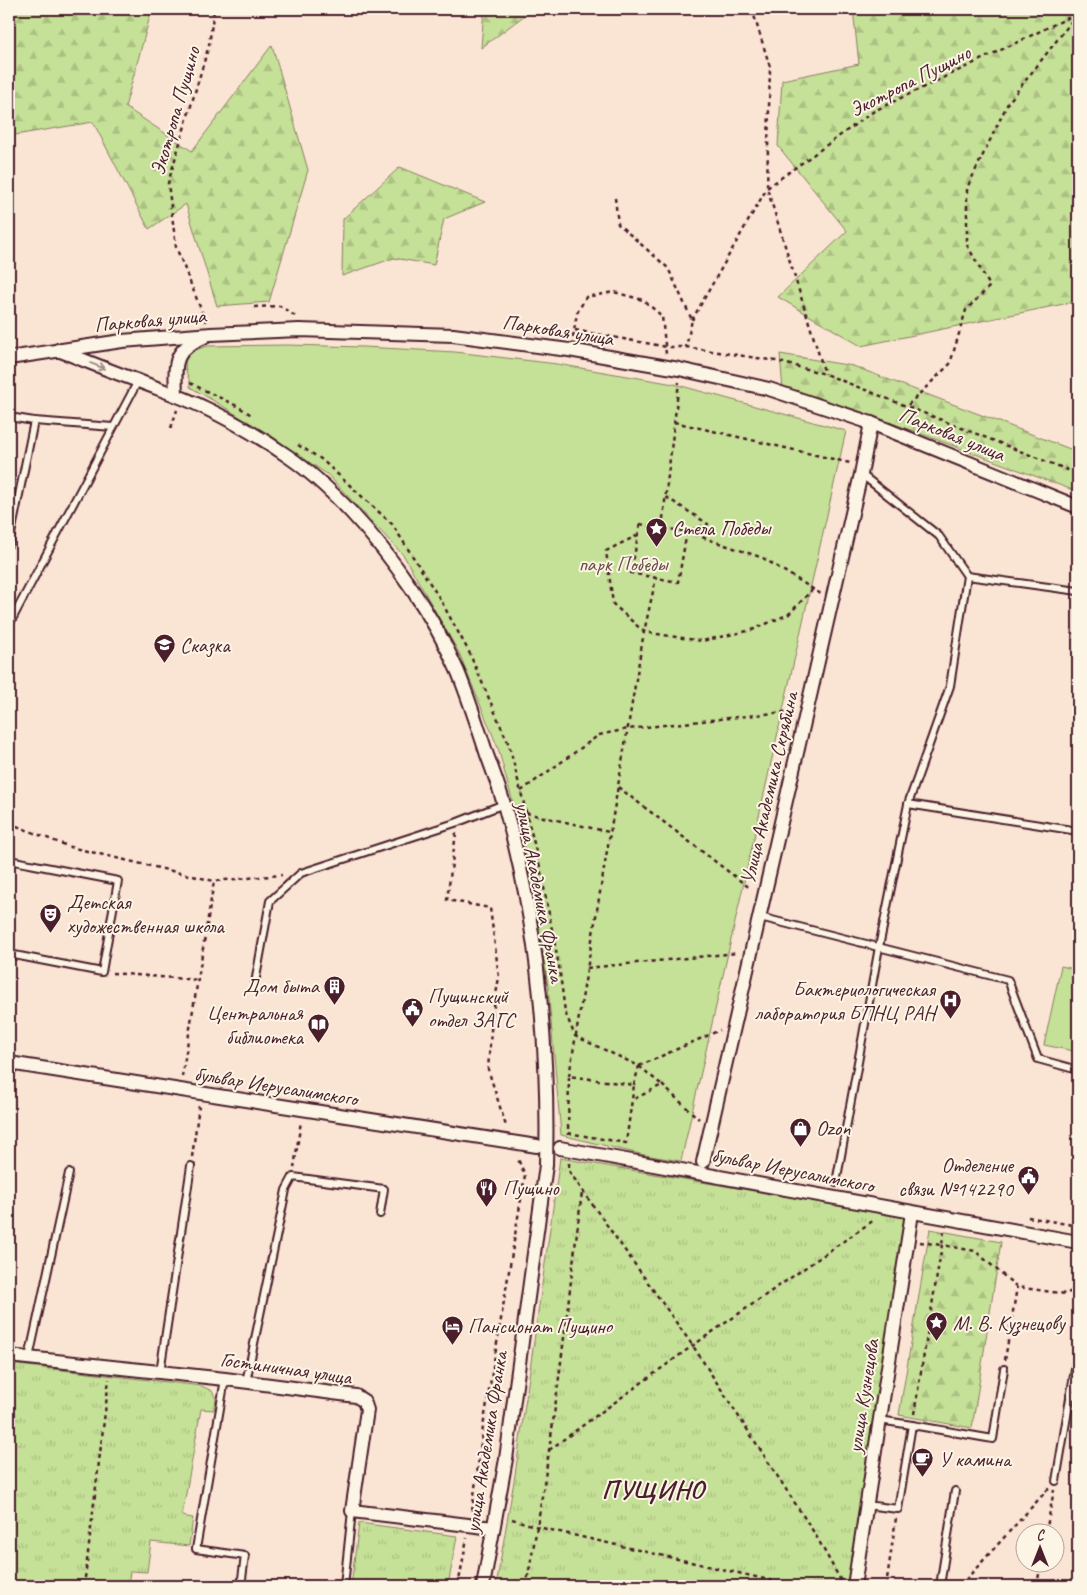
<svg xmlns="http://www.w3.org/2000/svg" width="1087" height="1595" font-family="Caveat,sans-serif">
  <defs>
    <pattern id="grass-tufts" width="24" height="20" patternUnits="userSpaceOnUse" patternTransform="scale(1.25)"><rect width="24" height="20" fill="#c5e097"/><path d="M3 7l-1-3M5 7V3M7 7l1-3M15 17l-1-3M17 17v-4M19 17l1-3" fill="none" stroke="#abc082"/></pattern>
    <pattern id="forest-firs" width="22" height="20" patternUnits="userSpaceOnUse" patternTransform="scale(1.25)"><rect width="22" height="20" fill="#c5e097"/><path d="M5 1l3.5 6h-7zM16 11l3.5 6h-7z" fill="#abc082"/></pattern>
  </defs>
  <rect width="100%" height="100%" fill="#fae4d4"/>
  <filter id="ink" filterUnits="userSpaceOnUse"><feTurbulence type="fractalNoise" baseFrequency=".02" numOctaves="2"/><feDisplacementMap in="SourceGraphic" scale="10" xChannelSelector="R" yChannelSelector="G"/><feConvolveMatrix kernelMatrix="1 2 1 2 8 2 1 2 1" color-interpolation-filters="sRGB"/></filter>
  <g filter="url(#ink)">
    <g fill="url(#grass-tufts)" stroke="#888061">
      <polygon points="560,1158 884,1213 905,1212 879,1420 852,1586 496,1586 515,1475"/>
      <polygon points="9,1364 202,1386 212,1391 216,1399 214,1410 201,1409 182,1516 193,1518 189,1546 151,1542 147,1572 130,1571 128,1586 9,1586"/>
      <polygon points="359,1523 457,1536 448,1586 351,1586"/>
    </g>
    <g fill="url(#forest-firs)" stroke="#888061">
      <polygon points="9,9 152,9 125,107 192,151 272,45 308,170 269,302 217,306 186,204 149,229 93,122 9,136"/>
      <polygon points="484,9 533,9 481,48"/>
      <polygon points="853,9 1078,9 1078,301 861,346 778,297 847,231 778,146 782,80 859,64"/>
      <polygon points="400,167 485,202 444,219 434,265 394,258 342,276 343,219"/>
      <polygon points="780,354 853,366 1078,452 1078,492 854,409 783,390"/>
      <polygon points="930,1229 1001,1242 972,1428 899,1415"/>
    </g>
    <g fill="#c5e097" stroke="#888061">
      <path d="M 288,345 L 364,347 L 455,352 L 557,364 L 674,384 L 846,431 L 681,1161 L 644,1155 L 561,1135 L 548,987 L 536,908 L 523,840 L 498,748 L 459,653 L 404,556 L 327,474 L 226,408 L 190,387 C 191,380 187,377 186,371 C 182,355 194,350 207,346 Z"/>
      <polygon points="1061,966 1078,970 1078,1052 1044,1045"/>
    </g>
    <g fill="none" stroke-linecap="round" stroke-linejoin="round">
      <defs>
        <g id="lane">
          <polyline points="9,417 34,421 9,544"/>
          <polyline points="34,421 113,427"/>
          <polyline points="861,474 939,536 967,576 1078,591"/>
          <polyline points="9,625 138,381"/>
          <polyline points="908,804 950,686 967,576"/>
          <polyline points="9,860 118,881 102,972 9,954"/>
          <polyline points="760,917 1008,980 1038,1059 1078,1070"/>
          <polyline points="255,983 270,901 301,873 458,822 504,804"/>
          <polyline points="836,1183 879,947 908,804 1078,831"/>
          <polyline points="29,1358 69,1173"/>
          <polyline points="160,1372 191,1166"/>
          <polyline points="225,1379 196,1549 245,1556 241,1586"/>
          <polyline points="246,1382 286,1190 293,1177 384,1189 380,1214"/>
          <polyline points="1070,1395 1078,1396"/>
          <polyline points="879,1420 912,1425"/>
          <polyline points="1056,1481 1078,1351"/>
          <polyline points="866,1505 898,1509 912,1425 993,1439 1004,1369"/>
          <polyline points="344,1586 352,1511"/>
          <polyline points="940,1586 955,1491"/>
        </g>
        <g id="street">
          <path d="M 58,350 C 84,360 110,371 136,380 C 158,389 181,396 203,407 C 233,421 262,438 289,457 C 312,473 332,492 351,512 C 393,557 433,615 458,672 C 469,699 478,727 487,755 C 493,771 499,788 504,804 C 537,920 549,1045 546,1165 L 506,1459 L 483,1586"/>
          <polyline points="9,358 122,341 211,334 299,330 453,335 569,350 679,369 769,389 871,423 1078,507"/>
          <path d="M 176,395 C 175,364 172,350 204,337"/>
          <polyline points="9,1063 537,1146"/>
          <polyline points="560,1148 1078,1242"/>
          <polyline points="703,1162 861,474 871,423"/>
          <polyline points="9,1356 225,1379 356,1396 364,1401 367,1410 352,1511 493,1528"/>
          <polyline points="854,1586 912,1213"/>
        </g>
      </defs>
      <use href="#lane" stroke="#4a1f2b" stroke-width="10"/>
      <use href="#street" stroke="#4a1f2b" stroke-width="16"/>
      <g stroke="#4a1f2b" stroke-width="2.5" stroke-dasharray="4 4" stroke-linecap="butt">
        <polyline points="752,9 770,67 767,188 825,374"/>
        <polyline points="615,198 618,224 668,268 692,320 686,347"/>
        <polyline points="254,307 280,306 295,316"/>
        <polyline points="692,320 767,188 874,111 1078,13"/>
        <polyline points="206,322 176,247 168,183 209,45 214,9"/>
        <polyline points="575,330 667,347 686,347 776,361 825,374 1078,474"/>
        <polyline points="573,337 577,313 586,297 614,292 643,300 662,316 666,354"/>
        <polyline points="190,383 239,407 253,416"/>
        <polyline points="908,405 950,364 966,310 990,286 967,245 967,188 1008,103 1075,17"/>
        <polyline points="674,422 850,463"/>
        <polyline points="171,428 177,410"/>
        <polyline points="298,445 321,459 392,524 440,599 469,652 509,745 540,867 559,966 565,1012 575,1036 639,1066 662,1085 632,1100"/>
        <polyline points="666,497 708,524 688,531"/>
        <polygon points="640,524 687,532 678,582 631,573"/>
        <polyline points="662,527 679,382"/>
        <polyline points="687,532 763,558 821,594"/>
        <polyline points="638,535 606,551 613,604 644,632 702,641 752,630 789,614 813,589"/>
        <polyline points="618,787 751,889"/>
        <polyline points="521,791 599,735 628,729 793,711"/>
        <polyline points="526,813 609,832"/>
        <polyline points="9,823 70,847 214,881 282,875"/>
        <polyline points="456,833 447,900 490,908 499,977 492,1018 488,1069 506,1126"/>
        <polyline points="587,968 737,953"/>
        <polyline points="112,973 198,980"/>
        <polyline points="639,1066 720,1030"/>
        <polyline points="569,1076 644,632 656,578"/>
        <polyline points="182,1077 214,881"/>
        <polyline points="634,1085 639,1066"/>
        <polyline points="662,1085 699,1119"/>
        <polyline points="568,1133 626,1143 634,1085 569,1076 568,1133 568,1135"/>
        <polyline points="192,1157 199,1106"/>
        <polyline points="569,1163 569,1171 582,1190 693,1346 815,1534 841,1581"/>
        <polyline points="294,1168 301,1121"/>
        <polyline points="1028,1217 1078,1226"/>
        <polyline points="920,1242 942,1245 944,1230"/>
        <polyline points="1005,1360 1017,1287"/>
        <polyline points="914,1414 942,1245 975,1251 1017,1287 1066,1294 1078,1288"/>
        <polyline points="549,1450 695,1344 874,1220"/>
        <polyline points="472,1511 483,1427 525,1175 517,1157"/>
        <polyline points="512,1519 538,1527 795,1586"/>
        <polyline points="1046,1532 1054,1490"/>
        <polyline points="84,1586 109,1379"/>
        <polyline points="458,1586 467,1538"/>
        <path d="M 526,1586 C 552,1456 565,1324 582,1192"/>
        <polyline points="886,1586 896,1518"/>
        <polyline points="960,1586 1049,1488"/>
        <polyline points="1037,1586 1041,1562"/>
      </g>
      <use href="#lane" stroke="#fcf5e5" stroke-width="6"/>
      <use href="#street" stroke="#fcf5e5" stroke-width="12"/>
    </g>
    <defs><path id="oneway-shaft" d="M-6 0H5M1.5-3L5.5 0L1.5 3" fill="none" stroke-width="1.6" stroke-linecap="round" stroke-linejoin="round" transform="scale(1.25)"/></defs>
    <use stroke="#a38a88" href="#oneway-shaft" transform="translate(98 366) rotate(21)"/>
  </g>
  <defs>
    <symbol id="sight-pin" viewBox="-11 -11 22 30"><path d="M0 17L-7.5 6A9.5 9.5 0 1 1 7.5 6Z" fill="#4a1f2b" stroke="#fcf5e5"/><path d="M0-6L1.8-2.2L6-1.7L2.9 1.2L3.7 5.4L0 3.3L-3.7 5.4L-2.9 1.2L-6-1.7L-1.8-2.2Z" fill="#fff"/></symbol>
    <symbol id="school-pin" viewBox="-11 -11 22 30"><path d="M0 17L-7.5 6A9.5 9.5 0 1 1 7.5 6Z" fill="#4a1f2b" stroke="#fcf5e5"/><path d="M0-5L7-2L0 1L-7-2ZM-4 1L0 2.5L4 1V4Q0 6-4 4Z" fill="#fff"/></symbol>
    <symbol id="theatre-pin" viewBox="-11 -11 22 30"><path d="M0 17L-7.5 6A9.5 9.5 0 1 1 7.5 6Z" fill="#4a1f2b" stroke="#fcf5e5"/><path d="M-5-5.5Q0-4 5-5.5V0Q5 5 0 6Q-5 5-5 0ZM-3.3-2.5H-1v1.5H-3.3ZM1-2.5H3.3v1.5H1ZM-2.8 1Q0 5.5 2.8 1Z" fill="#fff"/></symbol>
    <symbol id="building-pin" viewBox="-11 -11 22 30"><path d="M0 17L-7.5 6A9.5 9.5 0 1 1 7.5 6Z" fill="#4a1f2b" stroke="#fcf5e5"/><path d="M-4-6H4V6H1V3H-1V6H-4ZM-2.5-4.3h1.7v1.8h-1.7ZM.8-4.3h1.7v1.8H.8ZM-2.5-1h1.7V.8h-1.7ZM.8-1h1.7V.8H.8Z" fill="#fff"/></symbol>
    <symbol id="hospital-pin" viewBox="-11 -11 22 30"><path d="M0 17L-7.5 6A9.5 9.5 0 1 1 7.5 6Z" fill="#4a1f2b" stroke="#fcf5e5"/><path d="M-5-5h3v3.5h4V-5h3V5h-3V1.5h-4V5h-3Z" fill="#fff"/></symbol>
    <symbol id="civic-pin" viewBox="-11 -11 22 30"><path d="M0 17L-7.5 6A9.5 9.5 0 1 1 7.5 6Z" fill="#4a1f2b" stroke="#fcf5e5"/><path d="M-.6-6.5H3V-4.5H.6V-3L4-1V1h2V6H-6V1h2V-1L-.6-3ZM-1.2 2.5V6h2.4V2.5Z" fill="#fff"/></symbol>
    <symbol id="library-pin" viewBox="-11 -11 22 30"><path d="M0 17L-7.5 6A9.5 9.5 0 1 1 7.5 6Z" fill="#4a1f2b" stroke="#fcf5e5"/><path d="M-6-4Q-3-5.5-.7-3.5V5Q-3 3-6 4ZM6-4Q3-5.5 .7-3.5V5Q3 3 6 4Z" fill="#fff"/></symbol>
    <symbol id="shop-pin" viewBox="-11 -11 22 30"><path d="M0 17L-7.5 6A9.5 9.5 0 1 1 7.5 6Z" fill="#4a1f2b" stroke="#fcf5e5"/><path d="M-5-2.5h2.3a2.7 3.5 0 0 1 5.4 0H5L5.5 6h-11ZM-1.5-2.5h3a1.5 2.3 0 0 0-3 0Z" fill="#fff"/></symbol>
    <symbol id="restaurant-pin" viewBox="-11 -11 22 30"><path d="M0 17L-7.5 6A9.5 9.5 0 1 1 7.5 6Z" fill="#4a1f2b" stroke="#fcf5e5"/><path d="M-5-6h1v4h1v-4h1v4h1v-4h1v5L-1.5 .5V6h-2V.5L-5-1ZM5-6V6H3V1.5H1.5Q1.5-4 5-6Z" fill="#fff"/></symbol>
    <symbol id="hotel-pin" viewBox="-11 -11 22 30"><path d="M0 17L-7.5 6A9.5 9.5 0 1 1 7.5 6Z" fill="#4a1f2b" stroke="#fcf5e5"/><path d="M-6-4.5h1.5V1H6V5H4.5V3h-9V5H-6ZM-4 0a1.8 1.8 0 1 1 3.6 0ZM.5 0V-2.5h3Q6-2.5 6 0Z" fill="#fff"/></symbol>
    <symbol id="cafe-pin" viewBox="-11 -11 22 30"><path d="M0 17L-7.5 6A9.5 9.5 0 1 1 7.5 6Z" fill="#4a1f2b" stroke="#fcf5e5"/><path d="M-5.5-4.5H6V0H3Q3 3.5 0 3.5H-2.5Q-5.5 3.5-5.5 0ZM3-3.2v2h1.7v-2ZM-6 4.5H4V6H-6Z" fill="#fff"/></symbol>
  </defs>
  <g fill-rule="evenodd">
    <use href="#sight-pin" x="644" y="516" width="25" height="34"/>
    <use href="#school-pin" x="152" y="632" width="25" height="34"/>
    <use href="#theatre-pin" x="38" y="902" width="25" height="34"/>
    <use href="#building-pin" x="322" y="974" width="25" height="34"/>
    <use href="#hospital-pin" x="938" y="988" width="25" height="34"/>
    <use href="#civic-pin" x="400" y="996" width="25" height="34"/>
    <use href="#library-pin" x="306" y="1012" width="25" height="34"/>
    <use href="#shop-pin" x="788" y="1116" width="25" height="34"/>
    <use href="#civic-pin" x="1016" y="1164" width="25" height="34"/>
    <use href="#restaurant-pin" x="474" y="1176" width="25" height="34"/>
    <use href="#sight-pin" x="924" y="1310" width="25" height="34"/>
    <use href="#hotel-pin" x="440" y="1314" width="25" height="34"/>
    <use href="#cafe-pin" x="910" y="1446" width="25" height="34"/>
  </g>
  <g text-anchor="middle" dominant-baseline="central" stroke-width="4" stroke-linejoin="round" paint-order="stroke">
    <g font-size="21" fill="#4a1f2b" stroke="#fcf5e5">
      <text transform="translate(910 81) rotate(-27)">Экотропа Пущино</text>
      <text transform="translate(175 111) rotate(-74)">Экотропа Пущино</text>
      <text transform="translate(150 320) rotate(-5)">Парковая улица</text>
      <text transform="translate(558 330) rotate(9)">Парковая улица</text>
      <text transform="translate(952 434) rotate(22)">Парковая улица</text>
      <text transform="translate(769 788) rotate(-77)">Улица Академика Скрябина</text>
      <text transform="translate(540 892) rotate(79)">улица Академика Франка</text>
      <text transform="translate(276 1086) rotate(9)">бульвар Иерусалимского</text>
      <text transform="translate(793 1170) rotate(11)">бульвар Иерусалимского</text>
      <text transform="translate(286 1368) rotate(8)">Гостиничная улица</text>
      <text transform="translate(863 1396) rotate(-81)">улица Кузнецова</text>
      <text transform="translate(486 1442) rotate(-81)">улица Академика Франка</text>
    </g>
    <g font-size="21" fill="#4a1f2b" stroke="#fcf5e5" text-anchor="start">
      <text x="672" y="528">Стела Победы</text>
      <text x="180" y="645">Сказка</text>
      <text x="67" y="902">Детская<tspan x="67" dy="24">художественная школа</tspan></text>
      <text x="319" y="986" text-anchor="end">Дом быта</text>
      <text x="935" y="989" text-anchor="end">Бактериологическая<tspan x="935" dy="24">лаборатория БПНЦ РАН</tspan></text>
      <text x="428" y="996">Пущинский<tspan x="428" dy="24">отдел ЗАГС</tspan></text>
      <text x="303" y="1013" text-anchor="end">Центральная<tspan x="303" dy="24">библиотека</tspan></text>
      <text x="816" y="1128">Ozon</text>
      <text x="1013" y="1165" text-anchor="end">Отделение<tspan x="1013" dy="24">связи №142290</tspan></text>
      <text x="503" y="1188">Пущино</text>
      <text x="953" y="1323">М. В. Кузнецову</text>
      <text x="468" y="1326">Пансионат Пущино</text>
      <text x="939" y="1459">У камина</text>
    </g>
    <g font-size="21" fill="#694f46" stroke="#fcf5e5">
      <text x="623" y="564">парк Победы</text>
    </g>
    <g font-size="26" font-weight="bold" letter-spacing="1" fill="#4a1f2b" stroke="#fcf5e5">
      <text x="653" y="1489">ПУЩИНО</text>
    </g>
  </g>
  <rect width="1087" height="1595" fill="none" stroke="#fcf5e5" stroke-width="30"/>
  <rect x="15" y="15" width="1057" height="1565" fill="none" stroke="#4a1f2b" stroke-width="2" filter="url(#ink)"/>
  <g transform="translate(1040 1548)"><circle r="24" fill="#fcf5e5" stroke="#b59f9b"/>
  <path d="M0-4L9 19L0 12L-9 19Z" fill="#4a1f2b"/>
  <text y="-8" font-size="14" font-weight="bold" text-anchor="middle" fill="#4a1f2b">С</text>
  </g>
</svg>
